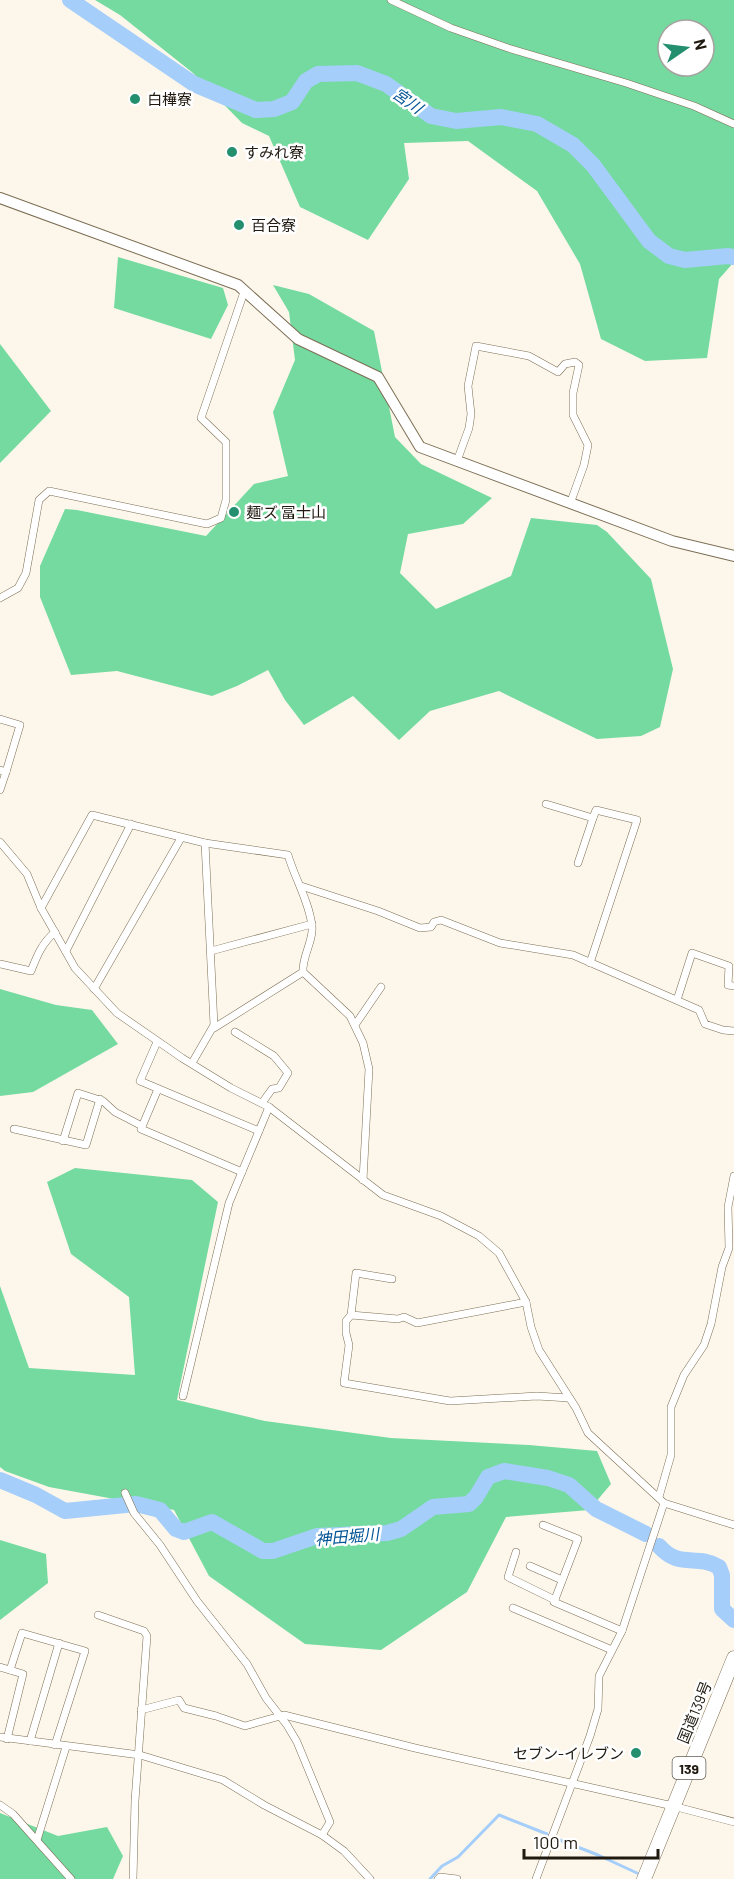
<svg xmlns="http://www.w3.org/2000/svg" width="734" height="1879" font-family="Barlow,'Noto Sans JP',sans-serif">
  <rect width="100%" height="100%" fill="#fdf7eb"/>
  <g fill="#75daa0" fill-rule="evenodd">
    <path d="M 95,0 L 734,0 L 734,262 L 719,279 L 707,358 L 645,361 L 601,339 L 580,264 L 537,191 L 468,141 L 404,143 L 409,179 L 368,240 L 300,207 L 269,136 L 242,123 L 193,73 L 120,15 ZM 668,30 L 704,30 L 704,66 L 668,66 Z"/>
    <polygon points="118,257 223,288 228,305 211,339 114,308"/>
    <polygon points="273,285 309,294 374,331 395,437 421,464 492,498 463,524 408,534 400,573 436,609 511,576 531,518 597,525 607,532 651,579 673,669 660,727 641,736 597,739 499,691 430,711 399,740 353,696 304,725 285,700 268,670 237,686 212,696 117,671 71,675 40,597 40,566 65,509 77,510 206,536 254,484 288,476 273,412 295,360 289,312"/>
    <polygon points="0,344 51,411 0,463"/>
    <polygon points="0,989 56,1005 92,1010 118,1044 33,1092 0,1096"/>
    <polygon points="75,1168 192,1180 218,1202 177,1400 265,1421 391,1438 529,1445 597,1451 611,1484 589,1510 506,1517 467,1592 381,1650 305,1644 209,1576 174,1510 49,1487 5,1471 0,1467 0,1286 29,1368 135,1375 129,1297 71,1254 47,1182"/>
    <polygon points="0,1540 46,1554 48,1583 0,1620"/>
    <polygon points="0,1813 58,1836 107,1827 123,1856 113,1879 0,1879"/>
  </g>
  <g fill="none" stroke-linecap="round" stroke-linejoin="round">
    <g stroke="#a5cefa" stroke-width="3">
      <polyline points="557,1839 598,1855 637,1873"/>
      <polyline points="430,1879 442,1866 458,1857 499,1815 547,1834"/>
    </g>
    <g stroke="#a5cefa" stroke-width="16">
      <polyline points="70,0 194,84 256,110 274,109 292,102 306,81 318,74 357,73 386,84 431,116 456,121 501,117 537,124 573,145 593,165 649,241 669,256 685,260 728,256 734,257"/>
      <polyline points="0,1480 36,1495 65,1511 136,1504 160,1510 176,1529 184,1532 212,1522 263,1551 273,1551 317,1536 387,1533 401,1529 433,1507 469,1504 476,1497 488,1477 504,1471 548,1478 569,1485 596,1509 646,1534"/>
      <path d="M 659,1546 C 680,1570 696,1553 719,1567 L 722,1575 L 722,1609 L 734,1620"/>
    </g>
    <defs>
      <g id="street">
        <polyline points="391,0 451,28 508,48 626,83 694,106 734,124"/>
        <polyline points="457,461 469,428 471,414 468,386 476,346 529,356 558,372 565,364 575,362 579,365 573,393 573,415 588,445 584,465 570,504"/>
        <polyline points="0,598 18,588 26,573 39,500 49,491 207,524 221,518 226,500 226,442 201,418 244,292"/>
        <polyline points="0,719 20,725 6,772 0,770"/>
        <polyline points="0,790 6,772"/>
        <polyline points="546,804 593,818 596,810 637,820 590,963"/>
        <polyline points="0,842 27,874 41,908 75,968 117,1013 182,1058 231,1088 269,1107 383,1195 441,1216 479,1236 499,1253 526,1302 531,1327 539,1350 576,1408 588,1433 664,1503 734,1525"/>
        <polyline points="578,863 593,818"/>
        <polyline points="301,886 378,911 420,928 431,927 434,922 441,920 500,943 573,955 699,1010 705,1024 723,1030 734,1031"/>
        <path d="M 41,908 L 92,815 L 205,843 L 288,855 C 295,879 309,901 312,926 C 314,940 302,956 303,972 L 350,1016 L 363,1043 L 369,1069 L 363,1180"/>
        <polyline points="66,951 131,824"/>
        <polyline points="211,951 312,924"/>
        <path d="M 0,964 L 31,971 C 37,956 42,943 55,932"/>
        <polyline points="94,989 181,838"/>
        <polyline points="677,1000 692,953 729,966 728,985 734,986"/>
        <polyline points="355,1025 381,987"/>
        <polyline points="214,1028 303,972"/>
        <polyline points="235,1032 274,1056 288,1073 279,1088 272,1089 262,1103"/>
        <polyline points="157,1042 140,1081 259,1131"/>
        <polyline points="192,1063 214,1025 205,843"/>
        <polyline points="158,1089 141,1129 242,1172"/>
        <polyline points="14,1129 86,1145 100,1099"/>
        <polyline points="63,1141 78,1093 103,1101 115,1112 142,1126"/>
        <polyline points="392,1279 356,1273 351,1315 346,1321 346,1333 349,1345 344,1383 450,1401 537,1396 569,1398"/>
        <polyline points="351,1315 398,1319 404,1317 417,1323 526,1302"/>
        <polyline points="183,1396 229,1203 269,1107"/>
        <polyline points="125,1493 134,1513 160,1545 197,1601 247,1664 266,1698 287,1725 297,1742 330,1822 322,1835"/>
        <polyline points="659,1497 671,1455 671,1407 684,1375 704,1345 711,1324 722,1267 729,1248 728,1207 734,1176"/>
        <polyline points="543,1525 578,1539 554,1602 622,1631"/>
        <polyline points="516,1552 508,1577 555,1600"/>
        <polyline points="530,1566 562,1580"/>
        <polyline points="513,1608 612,1650"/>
        <polyline points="98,1615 144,1631 147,1636 135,1801 133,1879"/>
        <polyline points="0,1667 23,1674 7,1739"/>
        <polyline points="10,1670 22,1633 85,1651 55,1745"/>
        <polyline points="141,1710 179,1700 184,1708 216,1716 245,1726 284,1715 415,1748 673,1806 734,1822"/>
        <polyline points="0,1737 140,1755 223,1780 264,1805 322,1835 344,1851 370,1879"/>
        <polyline points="30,1741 59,1643"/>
        <polyline points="0,1805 13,1814 71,1879"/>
        <polyline points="37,1840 66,1747"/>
        <polyline points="438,1879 440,1877 457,1879"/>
        <polyline points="536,1879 590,1736 598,1709 599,1676 622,1631 664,1503"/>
      </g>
      <polyline id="secondary" points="0,198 238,285 298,339 378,377 420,447 672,541 734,556"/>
      <polyline id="highway" points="644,1879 734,1658"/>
    </defs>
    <use href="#street" stroke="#7c6e54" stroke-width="8"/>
    <use href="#secondary" stroke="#7c6e54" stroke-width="12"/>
    <use href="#highway" stroke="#7c6e54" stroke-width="15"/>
    <use href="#street" stroke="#fff" stroke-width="7"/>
    <use href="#secondary" stroke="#fff" stroke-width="10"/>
    <use href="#highway" stroke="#fff" stroke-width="14"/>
  </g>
  <g fill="#248f6e" stroke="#fff" stroke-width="2">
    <circle cx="135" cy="99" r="6"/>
    <circle cx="232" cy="152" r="6"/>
    <circle cx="239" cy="225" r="6"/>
    <circle cx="234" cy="512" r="6"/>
    <circle cx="636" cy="1753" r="6"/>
  </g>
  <g text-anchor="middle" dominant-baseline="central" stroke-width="5" stroke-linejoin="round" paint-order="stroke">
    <rect fill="#fff" stroke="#625e57" stroke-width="1.5" x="672.5" y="1757" width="33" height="22" rx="4.5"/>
    <g font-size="14" font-weight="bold" fill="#1f190f">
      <text x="689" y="1768">139</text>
    </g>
    <g font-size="15" fill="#1f190f" stroke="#fff" text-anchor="start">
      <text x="147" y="99">白樺寮</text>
      <text x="244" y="152">すみれ寮</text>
      <text x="251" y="225">百合寮</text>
      <text x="246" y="512">麺'ズ 冨士山</text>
      <text x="624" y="1753" text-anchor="end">セブン-イレブン</text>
    </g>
    <g font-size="15" fill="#1f190f" stroke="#fff">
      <text transform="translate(694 1712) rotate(-68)">国道139号</text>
    </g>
    <g font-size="16" font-style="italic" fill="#045596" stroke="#fff">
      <text transform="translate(408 100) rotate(35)">宮川</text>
      <text transform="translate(347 1536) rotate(-5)">神田堀川</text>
    </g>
  </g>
  <g transform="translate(686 48) rotate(76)"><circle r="28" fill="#ffffff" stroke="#a5a39f" stroke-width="1.5"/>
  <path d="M0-4.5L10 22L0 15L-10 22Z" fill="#248f6e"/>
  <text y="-9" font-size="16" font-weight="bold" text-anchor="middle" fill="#1f190f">N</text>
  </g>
  <path d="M524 1849v9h134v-9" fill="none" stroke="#1f190f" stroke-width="3"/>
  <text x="533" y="1849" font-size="18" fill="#1f190f" stroke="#ffffff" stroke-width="4.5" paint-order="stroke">100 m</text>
</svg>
